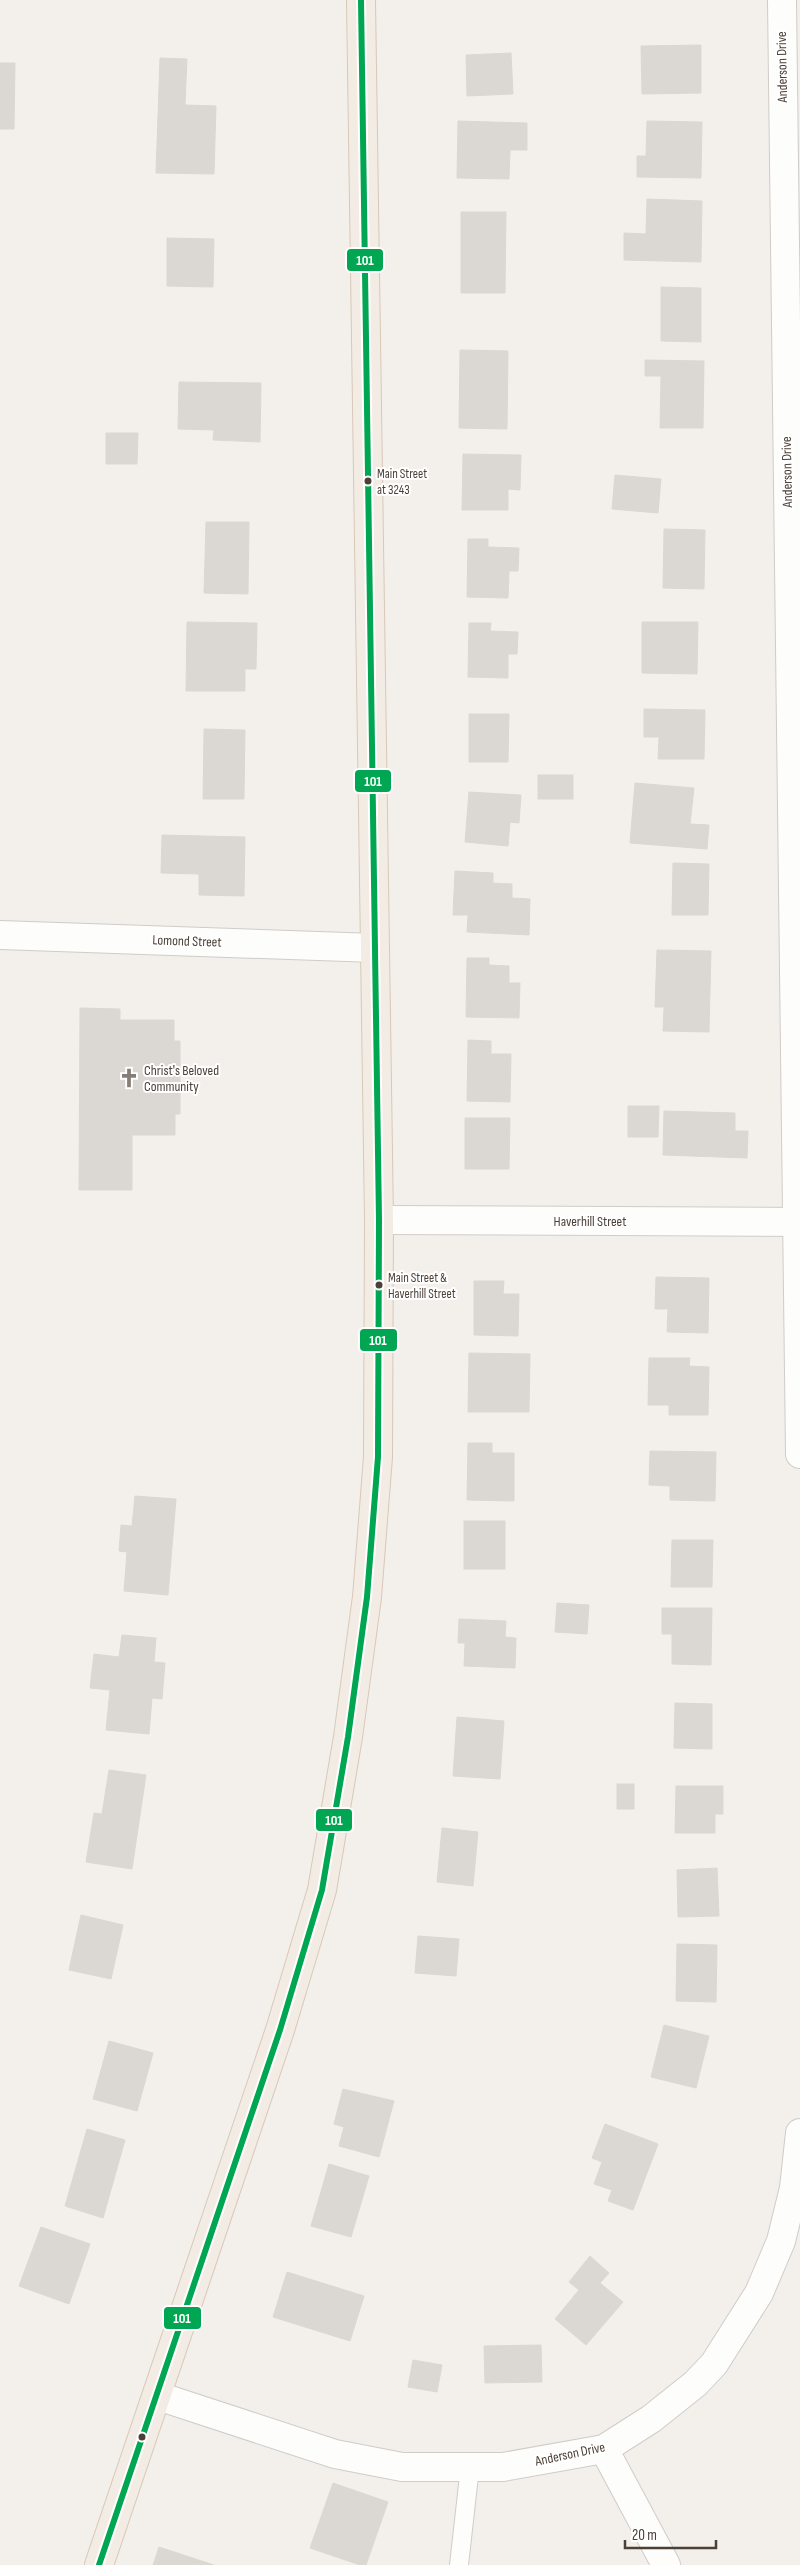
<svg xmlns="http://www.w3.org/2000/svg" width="800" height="2565" font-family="'Sofia Sans Condensed',sans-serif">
  <rect width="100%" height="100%" fill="#f3f0ec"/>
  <g fill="#dbd7d2" stroke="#dcd7d2">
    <polygon points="701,45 701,93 642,94 641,46"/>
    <polygon points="511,53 513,94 467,96 466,55"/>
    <polygon points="160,58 187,59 185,105 216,106 214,174 156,173"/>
    <polygon points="0,63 15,63 14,129 0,129"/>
    <polygon points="458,121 527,123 527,150 510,150 509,179 457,178"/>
    <polygon points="647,121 702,122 701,178 637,177 637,156 646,156"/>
    <polygon points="647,199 702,201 701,262 624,260 624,233 646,234"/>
    <polygon points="461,212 506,212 505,293 461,293"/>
    <polygon points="167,238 214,239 213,287 167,286"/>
    <polygon points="661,287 701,288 701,342 661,341"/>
    <polygon points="460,350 508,351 507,429 459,428"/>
    <polygon points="645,360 704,361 703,428 660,428 661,376 645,376"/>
    <polygon points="179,382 261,383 260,442 213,440 214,430 178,429"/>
    <polygon points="106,433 138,433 137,464 106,464"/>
    <polygon points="463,454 521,455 520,490 508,489 508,510 462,510"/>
    <polygon points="615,475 661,479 658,513 612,509"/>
    <polygon points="206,522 249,522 248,594 204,593"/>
    <polygon points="664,529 705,530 704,589 663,588"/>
    <polygon points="468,539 488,539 488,547 519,548 518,571 509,571 508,598 467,597"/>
    <polygon points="187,622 257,623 256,669 245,669 245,691 186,691"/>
    <polygon points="642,622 698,622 697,674 642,673"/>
    <polygon points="469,623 491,623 490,631 518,632 517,654 508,654 508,678 468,677"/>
    <polygon points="644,709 705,710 704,759 658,759 659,737 644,737"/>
    <polygon points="469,714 509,714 508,762 469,762"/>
    <polygon points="204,729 245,730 244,799 203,799"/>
    <rect x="538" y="775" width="35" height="24"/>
    <polygon points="635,783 694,788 690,824 709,825 707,849 630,843"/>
    <polygon points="469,792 521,795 519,823 510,822 508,846 465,842"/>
    <polygon points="162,835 245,837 244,896 199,895 199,874 161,873"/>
    <polygon points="673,863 709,864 708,915 672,915"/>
    <polygon points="455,871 493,873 493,883 512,884 512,898 530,899 529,935 467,932 468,915 453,915"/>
    <polygon points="657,950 711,951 709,1032 663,1031 664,1007 655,1007"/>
    <polygon points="467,958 489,958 489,965 509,966 509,983 520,983 519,1018 466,1017"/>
    <polygon points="80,1008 120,1009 120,1020 174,1020 174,1041 180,1041 180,1114 175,1114 175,1135 132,1135 132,1190 79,1190"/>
    <polygon points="468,1040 491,1041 491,1054 511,1054 510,1102 467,1101"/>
    <polygon points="628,1106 659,1106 658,1137 628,1137"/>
    <polygon points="664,1111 735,1113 735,1131 748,1131 747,1158 663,1155"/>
    <polygon points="465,1118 510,1118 509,1169 465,1169"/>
    <polygon points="656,1277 709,1278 708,1333 667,1332 668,1309 655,1309"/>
    <polygon points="474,1281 504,1281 503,1294 519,1294 518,1336 474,1335"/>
    <polygon points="469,1353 530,1354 529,1412 468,1412"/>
    <polygon points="649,1358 690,1358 689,1366 709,1367 708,1415 669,1415 669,1405 648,1405"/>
    <polygon points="468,1443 492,1443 492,1453 514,1453 514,1501 467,1500"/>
    <polygon points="650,1451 716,1452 715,1501 670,1500 670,1486 649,1485"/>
    <polygon points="135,1496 176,1499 168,1595 124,1591 127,1552 119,1551 121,1525 132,1526"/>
    <rect x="464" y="1521" width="41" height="48"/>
    <polygon points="672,1540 713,1540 712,1587 671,1587"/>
    <polygon points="557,1603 589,1605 587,1634 555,1632"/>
    <polygon points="662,1608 712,1608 711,1665 672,1664 672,1634 662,1634"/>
    <polygon points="459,1619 506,1621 505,1637 516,1638 515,1668 464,1666 465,1643 458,1643"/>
    <polygon points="122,1635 156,1638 154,1662 165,1663 162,1699 152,1698 149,1734 106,1730 110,1690 90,1688 94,1654 119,1657"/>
    <polygon points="675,1703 712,1704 712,1749 674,1748"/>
    <polygon points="457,1717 504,1721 500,1779 453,1776"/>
    <polygon points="109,1770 146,1775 132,1869 86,1862 94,1813 102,1814"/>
    <rect x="617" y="1784" width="17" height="25"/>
    <polygon points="676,1786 723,1786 723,1814 715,1814 715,1833 675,1833"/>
    <polygon points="442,1828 478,1832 473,1886 437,1882"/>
    <polygon points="717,1868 719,1916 678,1917 677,1870"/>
    <polygon points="81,1915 123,1925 111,1979 69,1970"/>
    <polygon points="418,1936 459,1939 456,1976 415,1973"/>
    <polygon points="677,1944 717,1945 716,2002 676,2001"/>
    <polygon points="664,2025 709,2036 696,2088 651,2077"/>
    <polygon points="109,2041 153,2053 137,2111 93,2099"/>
    <polygon points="343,2089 394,2101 379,2157 339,2146 344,2127 334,2124"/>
    <polygon points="605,2124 658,2144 633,2210 608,2201 612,2190 594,2184 602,2162 592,2158"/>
    <polygon points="87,2129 125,2140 103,2218 65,2206"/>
    <polygon points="329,2164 369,2176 351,2237 311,2226"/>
    <polygon points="41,2227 90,2244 69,2304 19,2286"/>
    <polygon points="590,2256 609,2273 600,2283 623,2302 586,2345 555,2319 579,2290 569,2282"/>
    <polygon points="287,2272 364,2296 350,2341 273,2317"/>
    <polygon points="541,2345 542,2382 485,2383 484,2346"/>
    <polygon points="413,2360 442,2365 437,2392 408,2387"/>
    <polygon points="333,2483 388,2502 366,2565 360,2565 310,2548"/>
    <polygon points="159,2547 214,2565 153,2565"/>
  </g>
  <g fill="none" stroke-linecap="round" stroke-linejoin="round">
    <defs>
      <polyline id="service" points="459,2565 470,2467"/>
      <g id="minor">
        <polyline points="782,0 800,1454"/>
        <polyline points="0,935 375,948"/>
        <polyline points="379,1220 800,1222"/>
        <polyline points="158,2396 335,2454 402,2467 503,2467 604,2449 651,2419 695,2384 714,2364 759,2293 781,2241 794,2188 800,2133"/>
        <polyline points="604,2449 666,2565"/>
      </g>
      <polyline id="primary" points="99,2565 280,2030 322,1890 348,1737 367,1597 378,1457 379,1220 361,0"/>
    </defs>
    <use href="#service" stroke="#d0ccc8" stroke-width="20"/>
    <use href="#minor" stroke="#d0ccc8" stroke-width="30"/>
    <use href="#primary" stroke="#d8c8b7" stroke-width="30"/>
    <use href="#service" stroke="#fdfdfc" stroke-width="18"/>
    <use href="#minor" stroke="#fdfdfc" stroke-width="28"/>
    <use href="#primary" stroke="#f2ece5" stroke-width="28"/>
    <defs>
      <polyline id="bus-1" points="99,2565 280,2030 322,1890 348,1737 367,1597 378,1457 379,1220 361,0"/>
    </defs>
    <use href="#bus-1" stroke="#fff" stroke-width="10"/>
    <use href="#bus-1" stroke="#00a651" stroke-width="6"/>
  </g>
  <defs>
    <symbol id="church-bare" viewBox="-9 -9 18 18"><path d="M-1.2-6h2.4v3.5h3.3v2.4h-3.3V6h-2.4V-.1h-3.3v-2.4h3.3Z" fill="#867d76" stroke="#fff" stroke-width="2.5" paint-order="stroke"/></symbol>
  </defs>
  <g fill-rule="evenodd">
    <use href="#church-bare" x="115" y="1064" width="28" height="28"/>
  </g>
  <g fill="#4b3f36" stroke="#fff" stroke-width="2">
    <circle cx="368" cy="481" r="4.5"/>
    <circle cx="379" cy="1285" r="4.5"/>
    <circle cx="142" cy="2437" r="4.5"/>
  </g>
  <g text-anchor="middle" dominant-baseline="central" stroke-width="4" stroke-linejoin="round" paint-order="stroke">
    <g font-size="13" fill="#4b3f36" stroke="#fff" text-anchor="start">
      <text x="377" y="474">Main Street<tspan x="377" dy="16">at 3243</tspan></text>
      <text x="388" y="1278">Main Street &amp;<tspan x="388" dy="16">Haverhill Street</tspan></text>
    </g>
    <g font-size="14" fill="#4b3f36" stroke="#fff">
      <text transform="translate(782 67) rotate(-91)">Anderson Drive</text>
      <text transform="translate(787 472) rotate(-91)">Anderson Drive</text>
      <text transform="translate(187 941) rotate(2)">Lomond Street</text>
      <text x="590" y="1221">Haverhill Street</text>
      <text transform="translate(570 2454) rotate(-12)">Anderson Drive</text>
    </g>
    <g font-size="14" fill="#4b3f36" stroke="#fff" text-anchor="start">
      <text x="144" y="1070">Christ's Beloved<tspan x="144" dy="16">Community</tspan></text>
    </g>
  </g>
  <g stroke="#fff" stroke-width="2">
    <rect x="346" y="248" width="38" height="24" rx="5" fill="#00a651"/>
    <rect x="354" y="769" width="38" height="24" rx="5" fill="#00a651"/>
    <rect x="359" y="1328" width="39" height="24" rx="5" fill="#00a651"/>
    <rect x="315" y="1808" width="38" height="24" rx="5" fill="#00a651"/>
    <rect x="163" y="2306" width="39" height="24" rx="5" fill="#00a651"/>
  </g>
  <g font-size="14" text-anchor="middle" font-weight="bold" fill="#fff">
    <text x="365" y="265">101</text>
    <text x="373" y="786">101</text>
    <text x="378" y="1345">101</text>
    <text x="334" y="1825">101</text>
    <text x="182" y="2323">101</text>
  </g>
  <path d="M625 2540v8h91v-8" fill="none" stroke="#4b3f36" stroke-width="2.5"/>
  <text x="632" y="2540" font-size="15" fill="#4b3f36" stroke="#ffffff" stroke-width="4" paint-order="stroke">20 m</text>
</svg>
